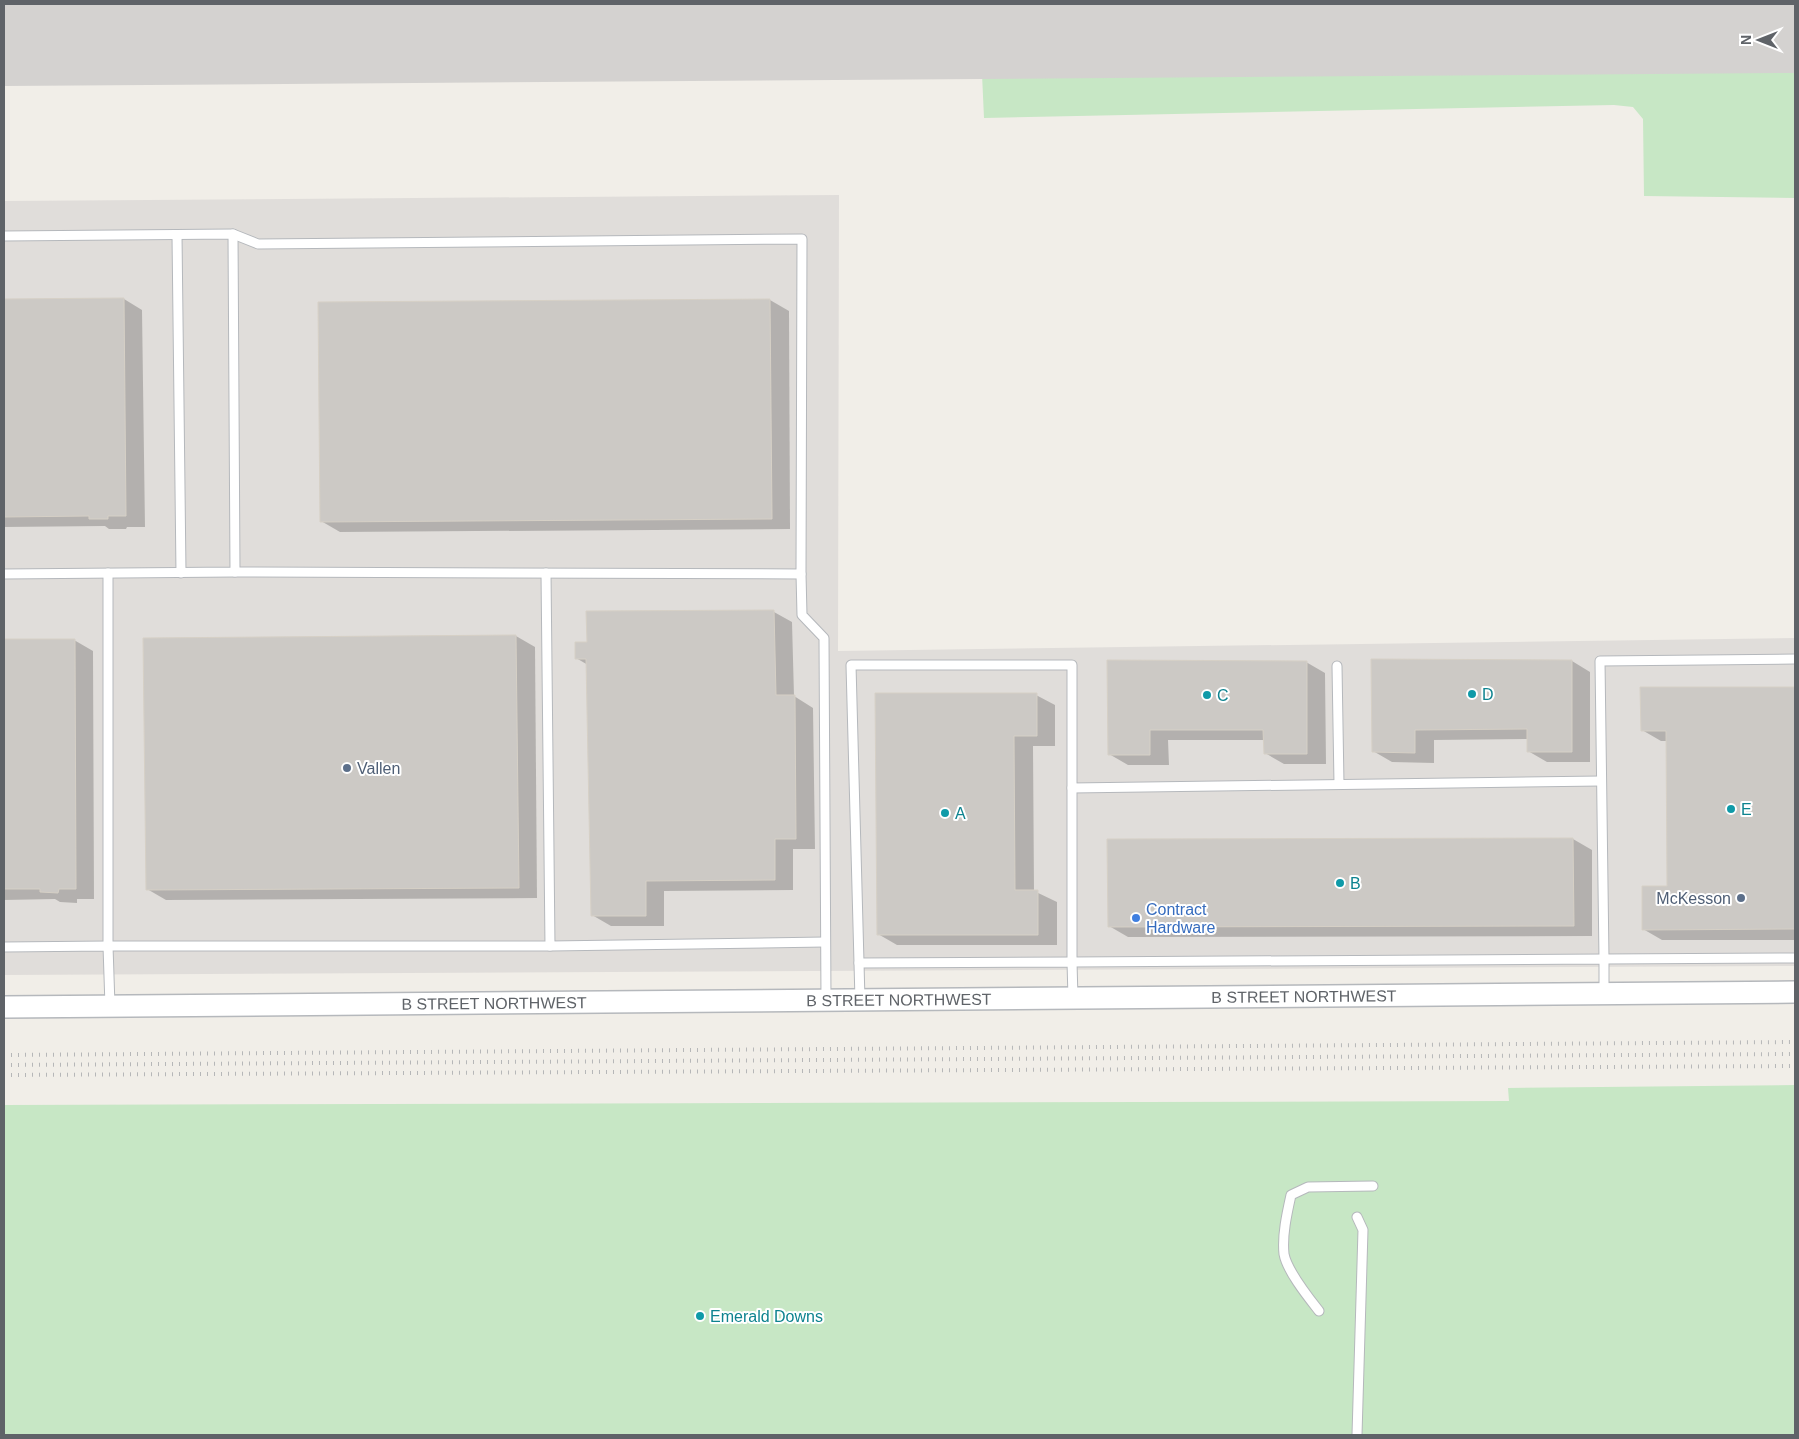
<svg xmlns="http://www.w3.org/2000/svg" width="1799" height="1439" font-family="Helvetica,sans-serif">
  <rect width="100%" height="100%" fill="#f1eee8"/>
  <polygon fill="#e0ddda" points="839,195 838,651 1795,638 1795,966 4,975 4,201"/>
  <g fill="#c7e7c5">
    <polygon points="1071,46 1795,49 1795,198 1644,196 1643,119 1633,107 1614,105 984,118 981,52"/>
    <polygon points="1795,1085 1795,1435 4,1435 4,1105 1509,1101 1508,1088"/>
  </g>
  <g fill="#0003">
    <polygon points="124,299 142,310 145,527 127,527 126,529 109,529 105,526 4,527 4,300"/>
    <polygon points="770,300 789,311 790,529 340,532 321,521"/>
    <polygon points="774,612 792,622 794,696 813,708 815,849 793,849 793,890 664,891 664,926 611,926 592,915 588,665 576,658 588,643"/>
    <polygon points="516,636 535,647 537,898 166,900 147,889 145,639"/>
    <polygon points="4,640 74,640 93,651 94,899 77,899 77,903 60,902 55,899 4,900"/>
    <polygon points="1372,660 1572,661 1590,672 1590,762 1547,762 1528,751 1528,739 1434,740 1434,763 1392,762 1373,751"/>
    <polygon points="1108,662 1306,662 1325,673 1326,764 1284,764 1265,753 1265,740 1168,740 1169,765 1128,765 1109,754"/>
    <polygon points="1642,688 1795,688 1795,940 1662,940 1643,929 1668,888 1667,741 1661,741 1642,730"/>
    <polygon points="1036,695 1055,705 1055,746 1033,746 1034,891 1057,902 1057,945 897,945 878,934"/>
    <polygon points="1573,839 1592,850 1592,936 1128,937 1109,926"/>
  </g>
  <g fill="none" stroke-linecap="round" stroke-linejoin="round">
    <g stroke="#d4d2d0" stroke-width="42">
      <polyline points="330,4 330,30"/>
      <polyline points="1054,4 1055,25"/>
      <polyline points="1700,4 1701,21"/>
    </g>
    <polyline stroke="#d4d2d0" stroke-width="106" points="4,33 1795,20"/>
  </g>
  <g fill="#ccc9c5" stroke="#d6d0c6">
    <polygon points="124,298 126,516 108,516 108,519 89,519 89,516 4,517 4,299"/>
    <polygon points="770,299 772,519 320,522 318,302"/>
    <polygon points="774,610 776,695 795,695 796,839 775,839 775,880 646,881 646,916 591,916 586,659 575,659 575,642 587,642 586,611"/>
    <polygon points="516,635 519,888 146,890 143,638"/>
    <polygon points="4,639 75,639 76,889 59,889 58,893 40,892 40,889 4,889"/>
    <polygon points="1371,659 1572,660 1572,752 1527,752 1527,729 1415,730 1415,753 1372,752"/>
    <polygon points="1107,660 1307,661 1307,754 1264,754 1263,730 1150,730 1150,755 1108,755"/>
    <polygon points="1640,687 1795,687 1795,929 1642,930 1642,886 1667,886 1666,731 1641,731"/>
    <polygon points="875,693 1037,693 1037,736 1014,736 1015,890 1038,890 1038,935 877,935"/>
    <polygon points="1573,838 1574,926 1108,927 1107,839"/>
  </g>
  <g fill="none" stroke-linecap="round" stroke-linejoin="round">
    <defs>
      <g id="service">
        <polyline points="233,234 258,244 802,239 801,574 235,572"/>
        <polyline points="177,235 181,573"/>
        <polyline points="4,236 233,234 235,572 4,574"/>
        <polyline points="108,573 108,946 550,946"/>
        <polyline points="546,573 550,946 825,942"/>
        <polyline points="801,574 802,615 824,638 826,1000"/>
        <polyline points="1795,659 1600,661 1604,959 1795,958"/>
        <polyline points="1337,666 1339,784"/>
        <polyline points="1072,788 1072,962 1604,959 1604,993"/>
        <polyline points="4,947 108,946 110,1006"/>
        <polyline points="859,963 1072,962 1073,998"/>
        <polyline points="860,1000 851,665 1072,665 1072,788 1601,781"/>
        <polyline points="1357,1217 1363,1230 1357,1435"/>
        <path d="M 1319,1311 C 1308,1297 1287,1271 1284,1254 C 1282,1235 1287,1213 1291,1195 L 1308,1187 L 1373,1186"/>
      </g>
      <g id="tertiary">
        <path id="s1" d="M 4,1007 L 1795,992"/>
      </g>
    </defs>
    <use href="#service" stroke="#b5b8bc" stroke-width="11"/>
    <use href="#tertiary" stroke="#b5b8bc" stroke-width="24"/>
    <use href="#service" stroke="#fff" stroke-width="9"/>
    <use href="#tertiary" stroke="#fff" stroke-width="21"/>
    <g stroke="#b6b7b8" stroke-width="4" stroke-dasharray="1 6" stroke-linecap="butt">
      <polyline points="4,1055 1795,1042"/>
      <polyline points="4,1065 1795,1054"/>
      <polyline points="4,1075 1795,1066"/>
    </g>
  </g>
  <g fill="#0f9aa8" stroke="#fff" stroke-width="2">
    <circle cx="1472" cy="694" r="5"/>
    <circle cx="1207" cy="695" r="5"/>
    <circle cx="1731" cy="809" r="5"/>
    <circle cx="945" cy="813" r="5"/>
    <circle cx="1340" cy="883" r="5"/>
    <circle cx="700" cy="1316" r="5"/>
  </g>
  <g fill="#5c6f8a" stroke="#fff" stroke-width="2">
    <circle cx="347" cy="768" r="5"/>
    <circle cx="1741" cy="898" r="5"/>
  </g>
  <circle fill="#3f7fe0" stroke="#fff" stroke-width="2" cx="1136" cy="918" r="5"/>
  <g text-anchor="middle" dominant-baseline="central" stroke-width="4" stroke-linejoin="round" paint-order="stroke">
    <g font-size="16" fill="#0d838f" stroke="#fff" text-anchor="start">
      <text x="1482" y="694">D</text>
      <text x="1217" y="695">C</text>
      <text x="1741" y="809">E</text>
      <text x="955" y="813">A</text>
      <text x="1350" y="883">B</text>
      <text x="710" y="1316">Emerald Downs</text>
    </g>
    <g font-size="16" fill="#4e5e75" stroke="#fff" text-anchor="start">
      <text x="357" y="768">Vallen</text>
      <text x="1731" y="898" text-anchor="end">McKesson</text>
    </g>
    <g font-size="16" fill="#366cbe" stroke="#fff" text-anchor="start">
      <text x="1146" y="909">Contract<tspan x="1146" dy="18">Hardware</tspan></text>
    </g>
    <g font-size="16" fill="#5f6368" stroke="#fff">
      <text stroke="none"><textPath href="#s1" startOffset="1300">B STREET NORTHWEST</textPath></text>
      <text stroke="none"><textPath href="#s1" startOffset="895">B STREET NORTHWEST</textPath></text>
      <text stroke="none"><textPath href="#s1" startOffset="490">B STREET NORTHWEST</textPath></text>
    </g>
  </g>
  <rect width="1799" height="1439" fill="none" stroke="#5f6368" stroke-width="10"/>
  <g transform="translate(1759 40) rotate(270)" stroke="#ffffff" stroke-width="4" paint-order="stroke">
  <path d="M0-4L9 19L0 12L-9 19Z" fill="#5f6368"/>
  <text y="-8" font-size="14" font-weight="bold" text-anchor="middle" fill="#5f6368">N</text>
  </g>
</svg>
